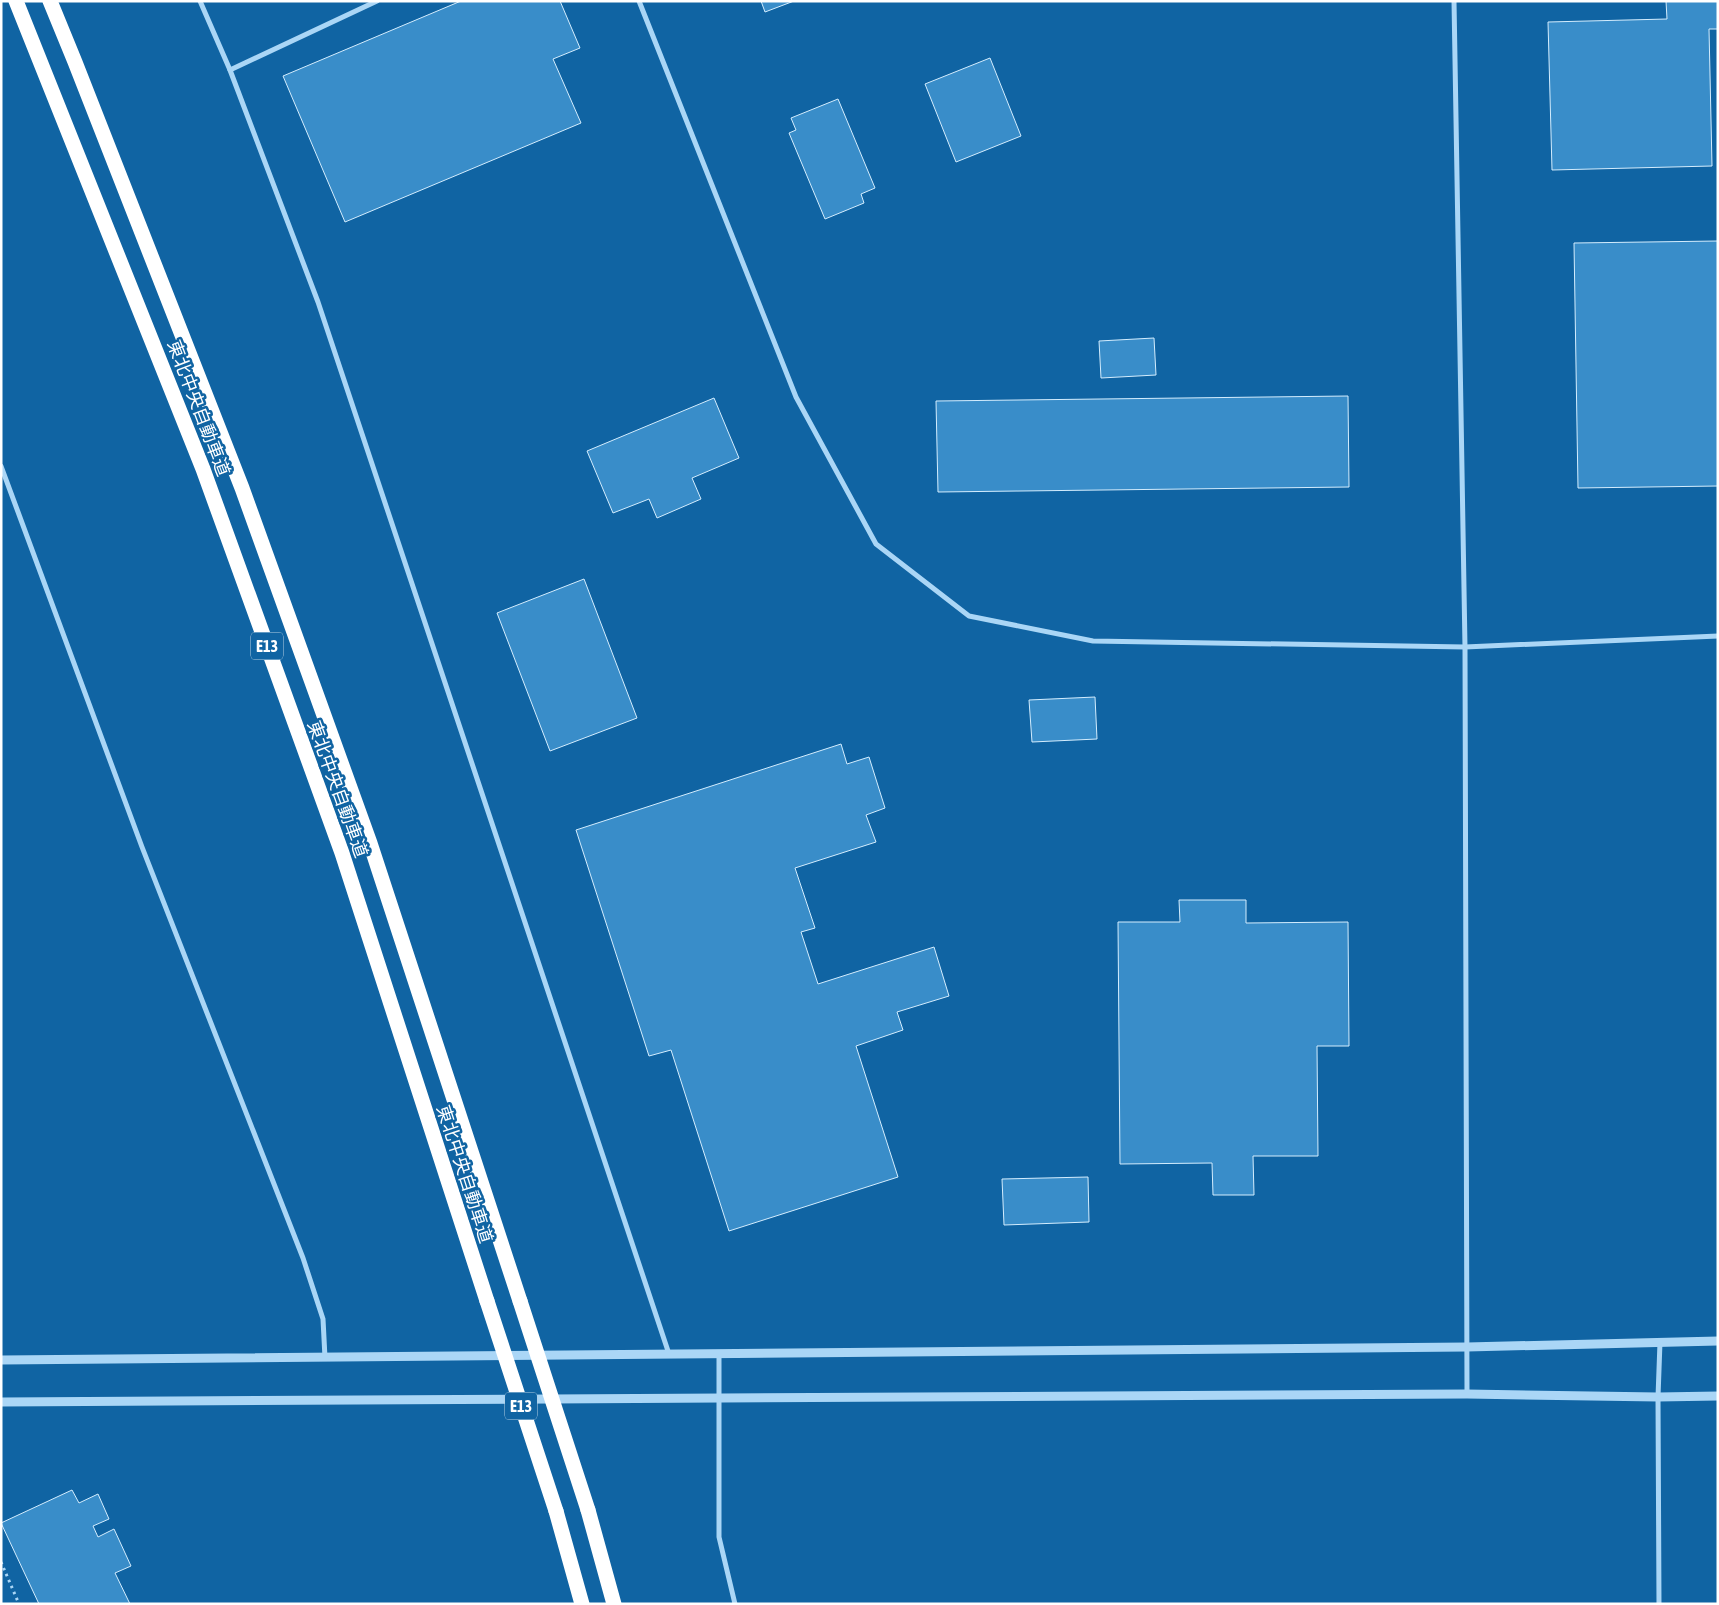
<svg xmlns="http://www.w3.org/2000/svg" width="1719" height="1605" font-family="'Asap Condensed','Noto Sans JP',sans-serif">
  <rect width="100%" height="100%" fill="#1064a3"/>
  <g fill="#398dc9" stroke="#d4edfe">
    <polygon points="461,1 560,1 580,48 553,59 581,123 345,222 283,76"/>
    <polygon points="761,1 794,1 765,12"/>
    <polygon points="1666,1 1718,1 1718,29 1709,29 1712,166 1552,170 1548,22 1667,19"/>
    <polygon points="990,58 1021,136 956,162 925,84"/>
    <polygon points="838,99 875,188 861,194 864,203 825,219 789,133 796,130 791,118"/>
    <polygon points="1718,241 1718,486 1578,488 1574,243"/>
    <polygon points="1154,338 1156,375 1101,378 1099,341"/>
    <polygon points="1348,396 1349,487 938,492 936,401"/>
    <polygon points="714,398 739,458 692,478 701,499 657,518 649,499 613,513 587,451"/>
    <polygon points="584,579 637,718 550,751 497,613"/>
    <polygon points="1095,697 1097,739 1032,742 1029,700"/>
    <polygon points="841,744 847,764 869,757 885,808 866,815 876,842 795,868 815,928 801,932 818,984 934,947 949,996 897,1012 903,1030 856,1046 898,1177 729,1231 671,1050 649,1056 576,830"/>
    <polygon points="1179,900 1246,900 1246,923 1348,922 1349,1046 1317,1046 1318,1156 1253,1156 1254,1195 1213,1195 1212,1163 1120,1164 1118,922 1180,922"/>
    <polygon points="1088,1177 1089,1222 1004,1225 1002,1179"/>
    <polygon points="72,1490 79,1503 98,1494 109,1519 93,1526 98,1537 114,1529 131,1566 115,1573 130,1604 39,1604 1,1523"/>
  </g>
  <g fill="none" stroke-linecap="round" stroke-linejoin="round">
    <polyline stroke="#aad6f6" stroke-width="3" stroke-dasharray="2.5 4" stroke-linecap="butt" points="1,1562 19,1604"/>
    <g stroke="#aad6f6" stroke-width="5">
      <polyline points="200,1 230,70 318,302 669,1354"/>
      <polyline points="639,1 796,397 876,544 969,616 1093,641 1465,647 1718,636"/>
      <polyline points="1454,1 1465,647 1467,1394"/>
      <polyline points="230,70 377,1"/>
      <polyline points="1,466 142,847 303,1258 323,1319 325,1358"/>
      <polyline points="719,1354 719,1537 735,1604"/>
      <polyline points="1659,1604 1658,1397 1660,1342"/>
    </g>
    <g stroke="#aad6f6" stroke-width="9">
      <polyline points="1,1360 1467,1347 1718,1341"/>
      <polyline points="1,1402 1467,1394 1658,1397 1718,1396"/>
    </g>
    <g stroke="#fff" stroke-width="15">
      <polyline points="16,1 203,469 342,853 487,1301"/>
      <polyline points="50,1 75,62 242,488 370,843 520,1301"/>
      <polyline points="588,1510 614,1604"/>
      <polyline points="556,1511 582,1604"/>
    </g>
    <g stroke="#fff" stroke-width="15">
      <polyline points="487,1301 556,1511"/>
      <polyline points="520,1301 588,1510"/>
    </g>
  </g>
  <g text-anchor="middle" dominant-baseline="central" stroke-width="5" stroke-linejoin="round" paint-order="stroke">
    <g fill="#1064a3" stroke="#b7d0e3" stroke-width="1">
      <rect x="251" y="632.5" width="32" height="27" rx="4"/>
      <rect x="505" y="1392.5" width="32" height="27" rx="4"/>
    </g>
    <g font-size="16" font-weight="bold" fill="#fff">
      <text x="267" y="646">E13</text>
      <text x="521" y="1406">E13</text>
    </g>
    <g font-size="18" fill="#fff" stroke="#1064a3">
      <text transform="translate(199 408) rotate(69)">東北中央自動車道</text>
      <text transform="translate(338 789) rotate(70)">東北中央自動車道</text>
      <text transform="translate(465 1174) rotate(72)">東北中央自動車道</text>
    </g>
  </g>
  <rect width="1719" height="1605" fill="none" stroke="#ffffff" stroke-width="5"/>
</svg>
